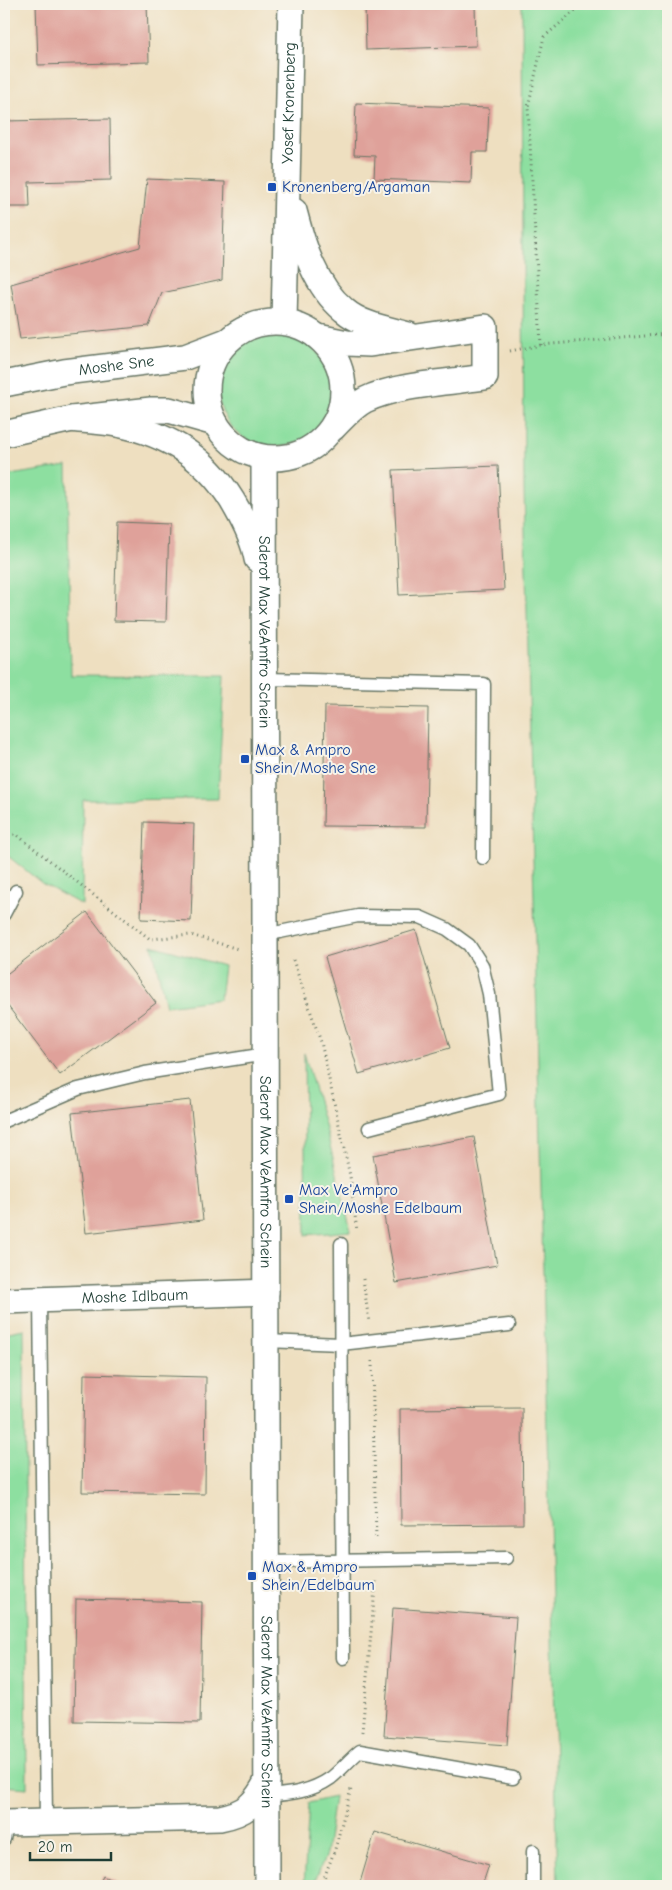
<svg xmlns="http://www.w3.org/2000/svg" width="672" height="1890" font-family="'Comic Neue',sans-serif">
  <rect width="100%" height="100%" fill="#f7f3e8"/>
  <filter id="ink" filterUnits="userSpaceOnUse"><feTurbulence type="fractalNoise" baseFrequency=".02" numOctaves="2"/><feDisplacementMap in="SourceGraphic" scale="10" xChannelSelector="R" yChannelSelector="G"/><feConvolveMatrix kernelMatrix="1 2 1 2 8 2 1 2 1" color-interpolation-filters="sRGB"/></filter>
  <filter id="wash" filterUnits="userSpaceOnUse"><feTurbulence type="fractalNoise" baseFrequency=".0096" numOctaves="4" result="noise"/><feDisplacementMap in="SourceGraphic" scale="20" xChannelSelector="R" yChannelSelector="G"/><feGaussianBlur stdDeviation="1.12" result="paint"/><feColorMatrix in="noise" values="0 0 0 0 0 0 0 0 0 0 0 0 0 0 0 0 0 1.4 0 .05"/><feComposite in="paint" operator="in"/></filter>
  <g filter="url(#wash)">
    <rect width="100%" height="100%" fill="#eedfc0"/>
    <g fill="#8ddfa0" stroke="#568e6a">
      <polygon points="522,4 668,4 668,1886 558,1886 524,488"/>
      <circle cx="275" cy="390" r="57"/>
      <polygon points="67,466 71,675 224,676 218,799 83,800 82,905 43,884 4,853 4,476"/>
      <polygon points="152,945 224,966 220,999 166,1006"/>
      <polygon points="304,1053 325,1125 351,1231 306,1235"/>
      <polygon points="24,1329 27,1788 4,1786 4,1333"/>
      <polygon points="334,1797 326,1854 313,1886 304,1886 309,1803"/>
    </g>
    <g id="blocks">
      <g fill="#dfa19a">
        <polygon points="36,4 147,4 149,62 38,65"/>
        <polygon points="365,4 475,4 476,46 366,50"/>
        <polygon points="356,103 489,108 487,152 472,152 471,183 374,179 375,156 354,155"/>
        <polygon points="110,119 111,180 29,182 30,207 4,207 4,121"/>
        <polygon points="147,179 225,182 222,280 162,293 149,326 20,339 11,284 140,247"/>
        <polygon points="498,466 504,590 399,595 393,470"/>
        <polygon points="117,522 169,524 166,622 114,621"/>
        <polygon points="325,706 428,708 426,827 323,826"/>
        <polygon points="144,822 194,824 191,921 141,919"/>
        <polygon points="87,912 156,1003 60,1075 4,1001 4,976"/>
        <polygon points="416,930 450,1048 359,1074 325,957"/>
        <polygon points="190,1100 203,1220 86,1233 72,1113"/>
        <polygon points="474,1137 497,1265 396,1283 373,1155"/>
        <polygon points="84,1374 206,1377 205,1494 82,1492"/>
        <polygon points="522,1408 523,1524 401,1525 400,1409"/>
        <polygon points="76,1599 202,1602 200,1723 74,1721"/>
        <polygon points="393,1608 516,1617 507,1745 384,1736"/>
        <polygon points="375,1832 489,1865 482,1886 359,1886"/>
        <polygon points="103,1876 124,1886 98,1886"/>
      </g>
    </g>
  </g>
  <g filter="url(#ink)">
    <use href="#blocks" fill-opacity="0" stroke="#677665" stroke-width="1"/>
    <g fill="none" stroke-linecap="round" stroke-linejoin="round">
      <defs>
        <g id="lane">
          <polyline points="265,679 484,684 483,858"/>
          <polyline points="4,914 16,891"/>
          <polyline points="265,935 358,916 420,917 447,929 469,945 482,965 489,994 499,1094 369,1128"/>
          <polyline points="4,1121 78,1089 145,1073 266,1054"/>
          <polyline points="341,1244 343,1658"/>
          <polyline points="40,1299 46,1821"/>
          <polyline points="266,1341 341,1344 509,1325"/>
          <polyline points="266,1562 506,1558"/>
          <path d="M 267,1796 C 290,1794 311,1792 331,1778 C 341,1770 350,1759 360,1751 L 513,1778"/>
          <polyline points="4,1839 7,1824"/>
          <polyline points="533,1886 533,1851"/>
        </g>
        <g id="street">
          <path d="M 294,211 C 303,246 315,286 344,310 C 361,325 387,329 409,335"/>
          <path id="s1" d="M 284,322 L 291,4"/>
          <circle cx="275" cy="390" r="68"/>
          <path d="M 318,337 L 347,343 L 370,344 L 485,327 L 485,377 C 450,382 395,385 365,400 C 352,407 343,418 333,428"/>
          <path id="s2" d="M 4,384 L 64,372 L 185,357 L 227,341"/>
          <path d="M 72,419 C 87,421 103,421 117,424 C 171,434 211,461 237,509 C 246,525 254,541 257,559"/>
          <polyline points="4,434 72,419 151,410 169,410 215,423"/>
          <path id="s3" d="M 264,458 L 267,1886"/>
          <path id="s4" d="M 4,1301 L 266,1292"/>
          <path d="M 4,1823 L 220,1818 C 246,1813 255,1804 267,1781"/>
        </g>
      </defs>
      <use href="#lane" stroke="#677665" stroke-width="15"/>
      <use href="#street" stroke="#677665" stroke-width="28"/>
      <g stroke="#677665" stroke-width="3" stroke-dasharray="1 4" stroke-linecap="butt">
        <polyline points="541,345 528,107 544,37 583,4"/>
        <polyline points="510,351 541,345 668,334"/>
        <polyline points="4,831 17,835 150,939 191,935 238,949"/>
        <polyline points="293,960 321,1042 350,1176 357,1231"/>
        <polyline points="363,1279 369,1322"/>
        <polyline points="372,1361 376,1540"/>
        <polyline points="362,1732 376,1578"/>
        <polyline points="321,1886 335,1849 351,1789"/>
      </g>
      <use href="#lane" stroke="#fff" stroke-width="12"/>
      <use href="#street" stroke="#fff" stroke-width="25"/>
    </g>
  </g>
  <g fill="#1a4fb4" stroke="#f7f3e8" stroke-width="2">
    <rect x="267" y="182" width="10" height="10" rx="2.5"/>
    <rect x="240" y="754" width="10" height="10" rx="2.5"/>
    <rect x="284" y="1194" width="10" height="10" rx="2.5"/>
    <rect x="247" y="1571" width="10" height="10" rx="2.5"/>
  </g>
  <g text-anchor="middle" dominant-baseline="central" stroke-width="4" stroke-linejoin="round" paint-order="stroke">
    <g font-size="16" fill="#1f3d34" stroke="#f7f3e8">
      <text stroke="none"><textPath href="#s1" startOffset="219">Yosef Kronenberg</textPath></text>
      <text stroke="none"><textPath href="#s2" startOffset="114">Moshe Sne</textPath></text>
      <text stroke="none"><textPath href="#s3" startOffset="174">Sderot Max VeAmfro Schein</textPath></text>
      <text stroke="none"><textPath href="#s3" startOffset="714">Sderot Max VeAmfro Schein</textPath></text>
      <text stroke="none"><textPath href="#s4" startOffset="131">Moshe Idlbaum</textPath></text>
      <text stroke="none"><textPath href="#s3" startOffset="1254">Sderot Max VeAmfro Schein</textPath></text>
    </g>
    <g font-size="16" fill="#164399" stroke="#f7f3e8" text-anchor="start">
      <text x="282" y="187">Kronenberg/Argaman</text>
      <text x="255" y="750">Max &amp; Ampro<tspan x="255" dy="18">Shein/Moshe Sne</tspan></text>
      <text x="299" y="1190">Max Ve'Ampro<tspan x="299" dy="18">Shein/Moshe Edelbaum</tspan></text>
      <text x="262" y="1567">Max &amp; Ampro<tspan x="262" dy="18">Shein/Edelbaum</tspan></text>
    </g>
  </g>
  <rect width="672" height="1890" fill="none" stroke="#f7f3e8" stroke-width="20"/>
  <path d="M30 1852v8h81v-8" fill="none" stroke="#1f3d34" stroke-width="2.5"/>
  <text x="38" y="1852" font-size="15" fill="#1f3d34" stroke="#f7f3e8" stroke-width="4" paint-order="stroke">20 m</text>
</svg>
